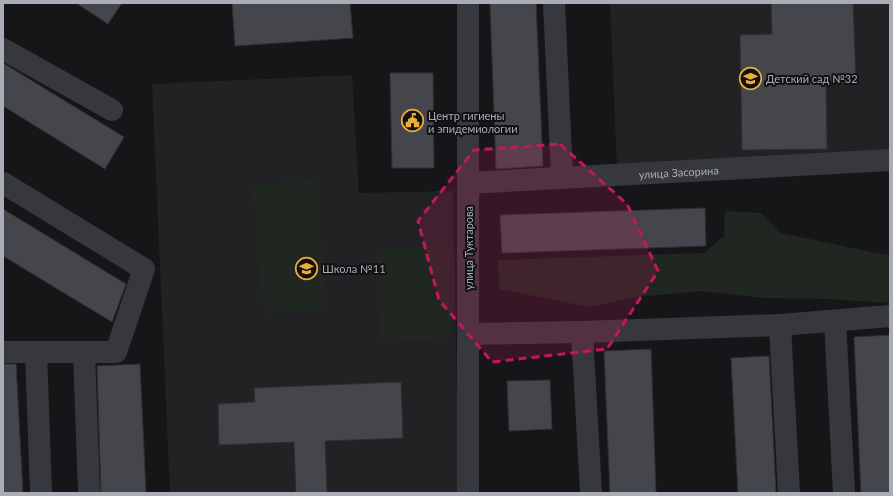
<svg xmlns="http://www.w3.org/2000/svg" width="893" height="496" font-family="Lato,sans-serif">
  <rect width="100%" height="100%" fill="#161618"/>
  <g fill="#222225">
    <polygon points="610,3 890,3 890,152 617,166"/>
    <polygon points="352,75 359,193 453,191 459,493 170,493 152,84"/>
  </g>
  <g fill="#202721">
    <polygon points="317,179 327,309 263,315 252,185"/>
    <polygon points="725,211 761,213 781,233 876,253 890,255 890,303 827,299 763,298 701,291 637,297 589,307 499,289 498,260 704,253 724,236"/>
    <polygon points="447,246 451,339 380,342 376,249"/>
  </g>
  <g fill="#45464b" stroke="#303034">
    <polygon points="76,3 122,3 108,24"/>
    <polygon points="232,3 350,3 353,38 235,46"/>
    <polygon points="490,3 536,3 543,166 496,169"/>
    <polygon points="771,3 853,3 856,83 826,83 827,149 742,150 740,35 772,34"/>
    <polygon points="3,63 124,137 105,169 3,106"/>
    <polygon points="390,73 433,73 434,168 392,168"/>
    <polygon points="705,208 706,246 502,253 500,215"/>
    <polygon points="3,209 126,284 112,322 3,256"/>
    <polygon points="890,335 890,493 861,493 854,337"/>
    <polygon points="651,349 656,493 610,493 604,351"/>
    <polygon points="769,356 776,493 738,493 731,358"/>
    <polygon points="3,364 16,364 23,493 3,493"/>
    <polygon points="140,364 146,493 101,493 97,366"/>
    <polygon points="550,380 552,429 509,431 507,381"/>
    <polygon points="401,382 403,438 325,441 327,493 296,493 294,442 219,445 218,404 255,402 254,388"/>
  </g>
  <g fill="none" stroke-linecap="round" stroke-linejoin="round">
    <g stroke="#37383d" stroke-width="22">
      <polyline points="554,3 562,178"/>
      <polyline points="3,49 112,110"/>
      <polyline points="3,183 144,269 116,352 3,352"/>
      <path id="s1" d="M 468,183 L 890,160"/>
      <polyline points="835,321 844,493"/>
      <polyline points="780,325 789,493"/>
      <polyline points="582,332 780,325 890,316"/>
      <polyline points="468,334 582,332 591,493"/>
      <polyline points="36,352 41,493"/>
      <polyline points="84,352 89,493"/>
      <polyline points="468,493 468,3"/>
    </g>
  </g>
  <path fill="#c2185b" fill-opacity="0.2" stroke="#c2185b" stroke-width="3" stroke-dasharray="8 5" stroke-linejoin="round" d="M 560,144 L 627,204 L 658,271 L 607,349 L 492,362 L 439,300 L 418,221 L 474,150 Z"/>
  <defs>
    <symbol id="school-ring" viewBox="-11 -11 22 22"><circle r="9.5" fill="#111113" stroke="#eaad3c" stroke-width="1.5"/><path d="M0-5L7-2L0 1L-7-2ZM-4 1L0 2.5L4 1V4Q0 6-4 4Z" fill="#eaad3c"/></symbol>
    <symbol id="civic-ring" viewBox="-11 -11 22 22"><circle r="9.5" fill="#111113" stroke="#eaad3c" stroke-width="1.5"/><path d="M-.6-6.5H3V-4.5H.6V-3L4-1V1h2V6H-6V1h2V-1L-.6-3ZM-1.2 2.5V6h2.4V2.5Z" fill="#eaad3c"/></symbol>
  </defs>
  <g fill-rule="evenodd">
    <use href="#school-ring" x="738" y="66" width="25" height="25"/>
    <use href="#civic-ring" x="400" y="108" width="25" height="25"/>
    <use href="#school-ring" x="294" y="256" width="25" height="25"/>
  </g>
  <g text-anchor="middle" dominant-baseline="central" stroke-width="4" stroke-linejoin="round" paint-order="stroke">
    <g font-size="11" fill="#a8adb7" stroke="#111113" text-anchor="start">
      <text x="766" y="78">Детский сад №32</text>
      <text x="428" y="115">Центр гигиены<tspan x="428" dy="13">и эпидемиологии</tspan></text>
      <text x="322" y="268">Школа №11</text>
    </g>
    <g font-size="11" fill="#a8adb7" stroke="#111113">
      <text stroke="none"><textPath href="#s1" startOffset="211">улица Засорина</textPath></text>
      <text transform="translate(468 248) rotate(-90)">улица Туктарова</text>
    </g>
  </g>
  <rect width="893" height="496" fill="none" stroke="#a8adb7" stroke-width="8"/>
</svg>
